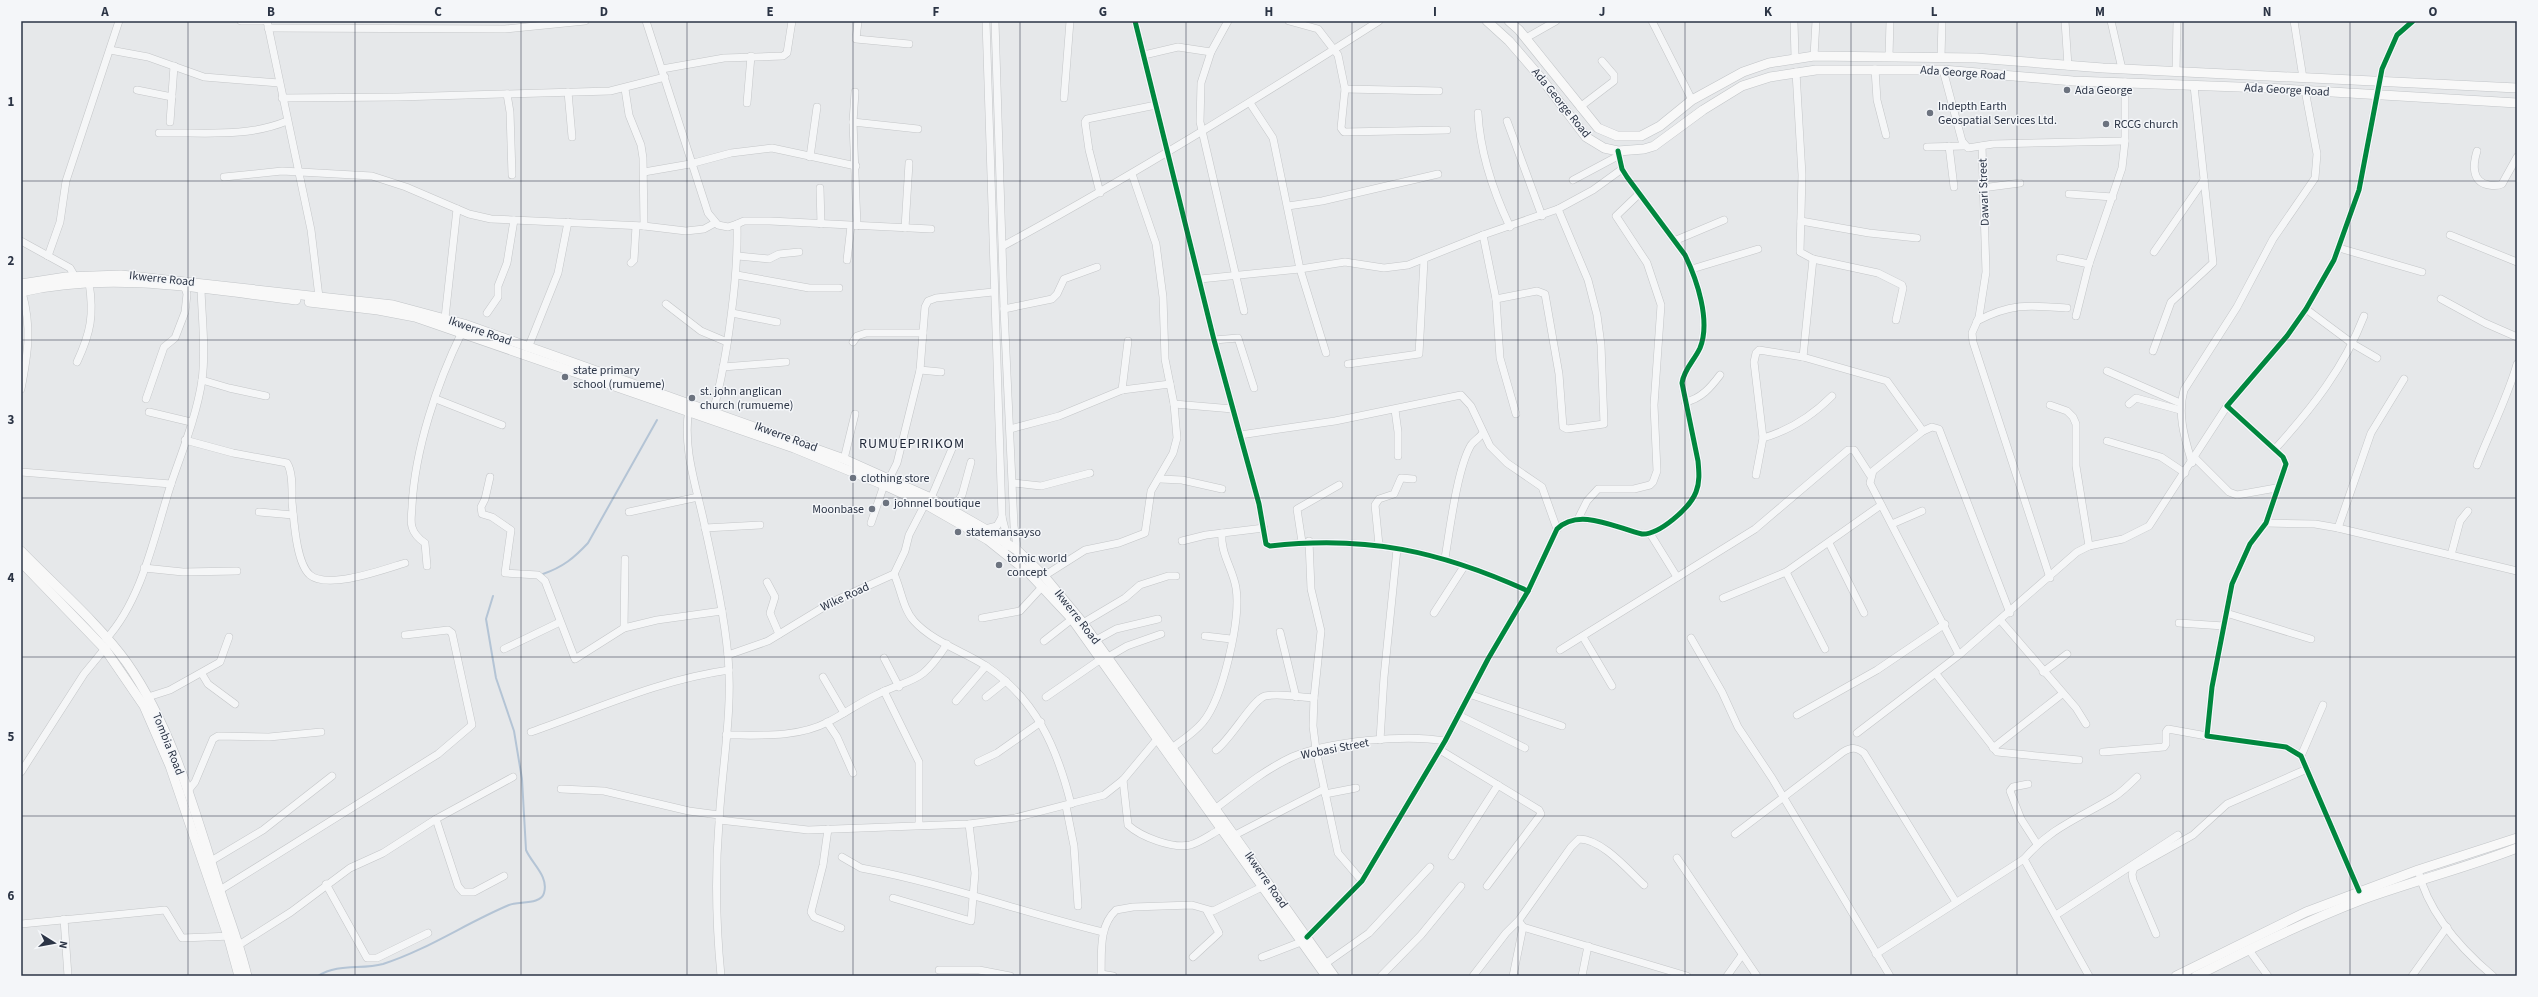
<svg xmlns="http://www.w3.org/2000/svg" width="2538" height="997" font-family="'Source Sans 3',sans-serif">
  <rect width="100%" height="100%" fill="#e6e8ea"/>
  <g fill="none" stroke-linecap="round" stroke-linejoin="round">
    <g stroke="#b4c4d5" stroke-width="2">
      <path d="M 543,574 C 563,567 574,558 588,543 L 657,420"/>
      <path d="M 318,976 C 338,963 361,970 383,964 C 427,950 466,923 509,905 C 518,901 541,905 544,893 C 549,876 532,864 526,850 L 522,779 L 514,731 L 496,678 L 486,619 L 493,596"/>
    </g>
    <defs>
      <g id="minor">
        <polyline points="241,21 262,21"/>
        <polyline points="267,21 311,230 319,297"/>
        <path d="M 646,21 L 708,213 L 718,225 L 728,227 L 737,224 C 738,265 733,304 727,345 C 723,369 719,394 711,417"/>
        <polyline points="858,21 856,39 909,44"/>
        <polyline points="986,21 1002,517 1007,537 1006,547"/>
        <polyline points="995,21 1004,309 1014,526 1018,554"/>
        <path d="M 1135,21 L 1214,340 L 1259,504 L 1266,544 L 1270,546 C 1366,535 1440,551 1528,591"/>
        <polyline points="1228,21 1211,52 1201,83 1200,122 1244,311"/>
        <polyline points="1289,21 1318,29 1338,55 1345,89 1341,128 1344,132 1447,130"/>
        <polyline points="1652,21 1692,100"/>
        <polyline points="1794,21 1795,57"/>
        <polyline points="2065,21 2068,66"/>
        <polyline points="2111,21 2122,69"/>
        <polyline points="2294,21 2303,78"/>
        <polyline points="268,28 505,29 585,21"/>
        <polyline points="1526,38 1556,21"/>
        <polyline points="110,50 148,57 204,77 279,83"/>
        <polyline points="1144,55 1178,47 1211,52"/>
        <polyline points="1814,56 1816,21"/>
        <polyline points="1889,56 1890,21"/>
        <polyline points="1941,57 1942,21"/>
        <polyline points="662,69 724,58 783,56 787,53 792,21"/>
        <polyline points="1875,69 1877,100 1886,135"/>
        <polyline points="1943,70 1962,141 1968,148 1993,144 2125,141"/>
        <polyline points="1796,72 1802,175 1800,252 1813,259 1878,273 1902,285 1903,288 1896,320"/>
        <polyline points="2176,72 2177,21"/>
        <polyline points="625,89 629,115 641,145 643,158 644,226"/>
        <polyline points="1345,89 1439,91"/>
        <polyline points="137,90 172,97"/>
        <polyline points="568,92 572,137"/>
        <polyline points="855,92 853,122 857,226"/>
        <polyline points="507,94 510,112 512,175"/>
        <polyline points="282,98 398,97 610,91 665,77"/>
        <polyline points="1064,98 1070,21"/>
        <polyline points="747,103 751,56"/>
        <polyline points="1250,103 1273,138 1300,269 1326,353"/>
        <polyline points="1580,107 1614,81 1614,75 1602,61"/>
        <path d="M 1478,113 C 1480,153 1493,191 1510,227"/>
        <polyline points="1507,121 1542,216"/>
        <polyline points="170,122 174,66"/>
        <polyline points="853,122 918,129"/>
        <path d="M 159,133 C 203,132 246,138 287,121"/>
        <polyline points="1949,146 1954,187"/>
        <polyline points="1982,146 1986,272 1979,317 1972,333 1973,342 2050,578"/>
        <polyline points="1927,147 1964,146"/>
        <path d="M 2477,151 C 2473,164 2471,182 2489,185 C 2494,186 2498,186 2502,184 L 2517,157"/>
        <polyline points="810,157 817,107"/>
        <polyline points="644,172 690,164 731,153 772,148 856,166"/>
        <polyline points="224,177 282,171 372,176 406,187 469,214 491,219 644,226 686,231 704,229 715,223"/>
        <polyline points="1573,180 1618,156"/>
        <polyline points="820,188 821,224"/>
        <polyline points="1982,188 2020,183"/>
        <polyline points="1100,193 1089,150 1085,122 1087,119 1156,105"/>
        <polyline points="2069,194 2113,197"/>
        <polyline points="1288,206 1322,201 1438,174"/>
        <polyline points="1801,221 1869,233 1917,238"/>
        <polyline points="737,224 744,221 770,221 931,229"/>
        <polyline points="905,228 909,163"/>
        <polyline points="1483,235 1496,299 1500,358 1516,414"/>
        <polyline points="2450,235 2517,262"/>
        <polyline points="21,241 70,268 77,280"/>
        <polyline points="1674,241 1724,220"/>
        <path d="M 1003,246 C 1132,176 1256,99 1379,21"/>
        <polyline points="2339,248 2422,272"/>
        <polyline points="2154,252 2204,180"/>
        <polyline points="48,256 60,222 66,181 119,21"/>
        <polyline points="738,256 769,259 779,254 799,252"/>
        <polyline points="2060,258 2089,264"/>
        <polyline points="847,260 851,226"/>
        <polyline points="631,263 634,260 636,226"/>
        <polyline points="1692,269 1758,249"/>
        <polyline points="737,275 809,288 839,288"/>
        <polyline points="1200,279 1300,269 1345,262 1384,268 1408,265 1483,235 1558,209 1593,190 1622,169"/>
        <polyline points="1496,299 1537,291 1545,294 1559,374 1563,427 1567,429 1604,424 1601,345 1597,315 1588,280 1558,209"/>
        <polyline points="2441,299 2485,323 2517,337"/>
        <polyline points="666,304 701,331 727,342"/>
        <polyline points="1004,309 1052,299 1057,294 1064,279 1097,267"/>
        <polyline points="2306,309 2353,344 2377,358"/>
        <polyline points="487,313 498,297 498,286 507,263 514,220"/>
        <polyline points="732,313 777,322"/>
        <polyline points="2076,316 2089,264 2122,168 2125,141 2125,82"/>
        <polyline points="445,318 457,209"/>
        <path d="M 1977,321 C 2011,303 2029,305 2067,308"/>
        <polyline points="1214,340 1238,338 1254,388"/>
        <polyline points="853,342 857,336 866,333 923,333"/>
        <polyline points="528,348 558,273 568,222"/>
        <polyline points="2153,351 2171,302 2213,263 2194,86"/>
        <polyline points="1803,357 1813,259"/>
        <path d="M 77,362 C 91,332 94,315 89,282"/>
        <polyline points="1348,364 1419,354 1424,260"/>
        <polyline points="723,367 786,362"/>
        <polyline points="920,370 941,372"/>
        <polyline points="2107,371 2180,403"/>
        <polyline points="202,380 229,388 266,396"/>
        <path d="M 21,389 C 28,353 32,328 22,292"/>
        <polyline points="1122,390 1128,341"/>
        <polyline points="146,399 164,347 175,338 185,312 187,294 185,288"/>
        <polyline points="436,399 502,425"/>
        <path d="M 1685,402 C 1701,399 1711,387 1720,375"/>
        <polyline points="1174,404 1233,409"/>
        <polyline points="2129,404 2136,398 2180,410"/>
        <polyline points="2050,405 2067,411 2073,417 2076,424 2076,466 2089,546"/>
        <path d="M 689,408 C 682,449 697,488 705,527 C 714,569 724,613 728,656 C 733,710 722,767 719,822 C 715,873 716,925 721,976"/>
        <polyline points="1395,410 1398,432 1398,456"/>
        <polyline points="149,412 191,422"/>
        <polyline points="1010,429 1059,416 1122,390 1170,384"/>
        <polyline points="1240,435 1335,421 1461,395 1471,406 1490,446 1507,463 1542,487 1557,529"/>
        <path d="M 1763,438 C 1791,430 1812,416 1832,396"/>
        <path d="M 185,440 L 233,453 L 287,463 C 293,472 292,490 292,502 C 294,520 296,563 310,575 C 328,590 385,569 405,563"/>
        <polyline points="2107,441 2161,457 2185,473"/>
        <path d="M 2275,449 C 2312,408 2344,368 2364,316"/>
        <polyline points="2195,458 2229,492 2237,495 2276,488"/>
        <polyline points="844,459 855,414"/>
        <path d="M 2192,463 C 2185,439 2177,415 2184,390 L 2237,307 L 2273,239 L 2315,178 L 2317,154 L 2305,90"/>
        <path d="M 2477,465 C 2490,431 2507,399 2517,364"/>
        <polyline points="21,472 171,484"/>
        <polyline points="1756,475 1763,438 1754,362 1756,353 1759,350 1803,357 1887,381 1923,431"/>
        <polyline points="490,477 485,499 481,507 482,514 492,517 511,530 505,573 538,575 545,581 575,659 624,628 657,620 722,611"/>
        <polyline points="889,479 897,463 920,370 925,307 928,301 936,298 993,292"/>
        <polyline points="1160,479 1182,480 1222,489"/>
        <polyline points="1013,483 1041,486 1090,473"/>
        <polyline points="931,498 954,444"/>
        <polyline points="952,510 962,495 971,462"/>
        <polyline points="259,512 293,515"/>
        <polyline points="629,512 698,497"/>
        <polyline points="1579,517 1587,501 1598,489 1634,489 1650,485 1653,482 1657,471 1654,405 1661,305 1647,263 1616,216 1639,194"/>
        <polyline points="871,523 884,485"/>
        <polyline points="2266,523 2315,524 2338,528 2517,571"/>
        <polyline points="1892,524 1922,511"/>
        <polyline points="705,528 760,525"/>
        <polyline points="2338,528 2371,433 2404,379"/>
        <polyline points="985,529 997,526 1002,517"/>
        <polyline points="1651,535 1677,577"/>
        <polyline points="1182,541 1206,535 1264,528"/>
        <polyline points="1309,541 1311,589 1321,631 1314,698 1313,726 1316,750 1338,853 1362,881"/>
        <polyline points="1302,542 1297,509 1339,485"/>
        <polyline points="1829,543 1864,613"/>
        <polyline points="1379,545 1375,505 1379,499 1394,494 1401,478 1413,479"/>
        <polyline points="2451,555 2460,521 2468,511"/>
        <path d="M 1445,558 C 1450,529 1457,469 1471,445 C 1474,441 1479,438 1482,434"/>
        <path d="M 427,566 L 425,543 C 419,539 414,534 412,527 C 410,521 412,512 412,506 C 415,449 437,383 462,332"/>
        <polyline points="144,568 183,572 237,571"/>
        <polyline points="1786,572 1825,649"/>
        <path d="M 894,574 C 901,589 903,609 914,621 C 933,642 963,651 986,666 C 1036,699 1057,748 1071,804"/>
        <polyline points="1044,576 1085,550 1119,543 1145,533 1151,491 1173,453 1177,438 1174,404 1165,359 1163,297 1156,244 1132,174"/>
        <polyline points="767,582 775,597 770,613 779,634"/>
        <polyline points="1723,598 1786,572 1881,505"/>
        <polyline points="1434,613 1465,565"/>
        <polyline points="2226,613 2311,639"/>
        <polyline points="982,618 1020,611 1042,587"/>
        <polyline points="2001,621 2076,708 2086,724"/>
        <polyline points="1083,623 1125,598 1140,585 1168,576 1176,576"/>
        <polyline points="2179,623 2224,626"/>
        <polyline points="624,628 625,559"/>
        <polyline points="1280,632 1296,697"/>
        <polyline points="1205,636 1231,639"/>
        <polyline points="1583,637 1612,686"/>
        <polyline points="1691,638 1722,692 1738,727 1772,778 1890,976"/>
        <path d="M 106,639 C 143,599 155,532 172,481 C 183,449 197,414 202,380 C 206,351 202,319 201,289"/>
        <polyline points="1096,640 1116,629 1158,619"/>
        <polyline points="1044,641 1072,619"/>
        <polyline points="504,649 560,622"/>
        <polyline points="1560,650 1755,529 1848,450 1854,450 1870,475"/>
        <polyline points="728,655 768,641 832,602 894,574 905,551 909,535 925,504"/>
        <polyline points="1959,655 1870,483 1873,471 1923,431 1932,427 1939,429 2010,613"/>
        <polyline points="1108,657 1127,646 1161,634"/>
        <polyline points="884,658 899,687"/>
        <polyline points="2043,672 2067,654"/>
        <polyline points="202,674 208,684 235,704"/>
        <polyline points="1936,674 1997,752 2079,760"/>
        <polyline points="823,677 844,713"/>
        <polyline points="884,691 919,762 919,825"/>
        <polyline points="1469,694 1562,726"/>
        <polyline points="148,697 170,690 220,662 229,637"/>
        <polyline points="986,697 1006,681"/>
        <polyline points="1046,697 1101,659"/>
        <polyline points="956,701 986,666"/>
        <polyline points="1458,715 1525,748"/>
        <polyline points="1797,715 1877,670 1945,624"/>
        <polyline points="827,722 837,737 853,773"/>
        <path d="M 531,732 C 597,709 658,680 729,670"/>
        <polyline points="1857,733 1959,655 2077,552 2089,546 2123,539 2149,526 2227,406"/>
        <path d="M 726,735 C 760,735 797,738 828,722 C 844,714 859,703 876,695 C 916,676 920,685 947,644"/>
        <polyline points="1380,740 1384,677 1397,549"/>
        <path d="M 1173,747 C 1183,740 1195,732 1203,722 C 1223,698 1241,619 1236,588 C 1233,569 1220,553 1222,533"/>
        <polyline points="1993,748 2062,694"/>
        <path d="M 1216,750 C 1231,739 1253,699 1265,696 C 1280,693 1299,697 1314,698"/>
        <polyline points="1440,750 1539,810 1541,814 1487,886"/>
        <polyline points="2103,752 2164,747 2166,744 2166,732 2168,729 2207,736"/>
        <polyline points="2301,756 2323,705"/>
        <polyline points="978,762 997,753 1041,722"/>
        <polyline points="21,772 84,674 107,646"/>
        <path d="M 1123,780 L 1128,825 C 1141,837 1173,849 1190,845 C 1201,842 1211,834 1221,829"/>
        <polyline points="2028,784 2013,787 2010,791 2021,819 2037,844"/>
        <polyline points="561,789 604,791 689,811 719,815"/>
        <polyline points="187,792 195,782 213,739 218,736 269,737 321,732"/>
        <polyline points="1325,794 1356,788"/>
        <polyline points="1066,806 1074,846 1078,906"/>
        <path d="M 1216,808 C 1240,790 1264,770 1292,757 C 1328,741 1407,734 1445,741"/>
        <polyline points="436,819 458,886 463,892 474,892 504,876"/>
        <polyline points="719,820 808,830 969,824 1015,818 1104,795 1123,780 1158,738"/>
        <polyline points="828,829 823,865 811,912 814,917 841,928"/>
        <path d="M 1735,834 L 1843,752 C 1852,747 1856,747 1864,753 L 1956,902"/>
        <polyline points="1235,835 1324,789"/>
        <polyline points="1452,856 1498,785"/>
        <path d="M 842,857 L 861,868 C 943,883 1021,912 1103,932"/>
        <polyline points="1677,858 1757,976"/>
        <polyline points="2024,859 2089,976"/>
        <polyline points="211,861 263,830 332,776"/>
        <path d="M 2418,870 C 2428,912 2461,949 2493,976"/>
        <polyline points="326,884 367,958 377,958 428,933"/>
        <polyline points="220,890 438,754 472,725 452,633 448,630 405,635"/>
        <polyline points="2359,891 2301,756 2286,747 2207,736 2212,687 2232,584 2250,544 2266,523 2286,464 2283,457 2227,406 2287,336 2306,309 2334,260 2359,190 2382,69 2397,35 2413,21"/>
        <polyline points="893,898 971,921 975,873 969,824"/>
        <polyline points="2056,915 2178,835"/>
        <polyline points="64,919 68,976"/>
        <polyline points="21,924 165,910 182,938 232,936"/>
        <polyline points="1523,927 1687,976"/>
        <polyline points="2156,934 2133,880 2132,874 2134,868 2193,835 2227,804 2307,769"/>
        <path d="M 1307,937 L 1362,881 L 1445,741 L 1488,659 L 1528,591 L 1557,529 C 1579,507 1616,528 1642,534 C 1659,535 1690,508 1696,492 C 1700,482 1699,472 1698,461 L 1682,383 C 1684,369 1694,361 1700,348 C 1711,321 1697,280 1685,255 L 1627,177 L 1622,169 L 1618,151"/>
        <polyline points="239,945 291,912 350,868 383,853 436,819 513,777"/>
        <polyline points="2249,950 2268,976"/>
        <path d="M 1876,954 L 2024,859 C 2051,827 2080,818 2114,797 C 2122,792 2130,784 2137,777"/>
        <polyline points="1193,957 1219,933 1207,911"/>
        <polyline points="1262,957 1301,942"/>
        <polyline points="1325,964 1369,933 1430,867"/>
        <polyline points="939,970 979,970 1010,976"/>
        <polyline points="1101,974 1113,976"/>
        <path d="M 1101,976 C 1102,953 1098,927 1116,910 L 1133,907 L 1192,905 L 1213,911 L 1262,887"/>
        <polyline points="1381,976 1421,935 1461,886"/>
        <path d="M 1473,976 L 1506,933 L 1519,920 L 1571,847 L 1579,839 C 1602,839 1628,870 1644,885"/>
        <polyline points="1513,976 1523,927 1521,924"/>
        <polyline points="1582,976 1588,946"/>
        <polyline points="1727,976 1742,955"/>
        <polyline points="2412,976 2447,927"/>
      </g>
      <g id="major">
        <polyline points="1487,21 1509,41 1541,78 1586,137 1604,148 1618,151 1644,149 1654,146 1703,110 1742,86 1770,77 1816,70 1943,70 2073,81 2266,88 2517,103"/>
        <polyline points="1509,21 1519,30 1598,128 1617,136 1641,136 1660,126 1692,100 1743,72 1769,63 1814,56 1976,58 2103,68 2517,88"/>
        <polyline points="21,284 66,277 121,275 393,305 464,324 844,459 931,498 985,529 1018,551 1044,576 1083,623 1334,976"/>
        <path d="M 21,292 C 111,271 206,289 296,300"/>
        <polyline points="309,302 378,310 415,317 794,448 884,485 925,504 988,540 1028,572 1072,619 1326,976"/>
        <path d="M 21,551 C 54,585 100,625 127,663 C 171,726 193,805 216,878 C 226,911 239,942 247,976"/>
        <polyline points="21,562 105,649 144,706 170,766 228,936 239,976"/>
        <polyline points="2176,976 2306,912 2418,870 2517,838"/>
        <path d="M 2196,976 C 2250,949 2304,922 2361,900 C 2413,881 2466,868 2517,848"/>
      </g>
    </defs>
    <use href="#minor" stroke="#c4c6c8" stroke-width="8"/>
    <use href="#major" stroke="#c2c5c8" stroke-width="10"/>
    <use href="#minor" stroke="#f5f6f7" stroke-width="7"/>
    <use href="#major" stroke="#f8f8f8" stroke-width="9"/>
    <defs>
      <g id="cycleway">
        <path d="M 1135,21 L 1214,340 L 1259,504 L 1266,544 L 1270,546 C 1366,535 1440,551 1528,591"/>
        <polyline points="2359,891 2301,756 2286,747 2207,736 2212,687 2232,584 2250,544 2266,523 2286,464 2283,457 2227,406 2287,336 2306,309 2334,260 2359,190 2382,69 2397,35 2413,21"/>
        <path d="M 1307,937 L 1362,881 L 1445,741 L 1488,659 L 1528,591 L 1557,529 C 1579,507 1616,528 1642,534 C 1659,535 1690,508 1696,492 C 1700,482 1699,472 1698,461 L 1682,383 C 1684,369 1694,361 1700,348 C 1711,321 1697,280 1685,255 L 1627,177 L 1622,169 L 1618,151"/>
      </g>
    </defs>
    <use href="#cycleway" stroke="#f4f6f9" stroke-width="8"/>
    <use href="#cycleway" stroke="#00873e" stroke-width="5"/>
  </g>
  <path fill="none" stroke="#2b3445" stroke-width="1" stroke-opacity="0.55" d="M 188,21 L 188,976M 355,21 L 355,976M 521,21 L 521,976M 687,21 L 687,976M 853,21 L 853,976M 1020,21 L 1020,976M 1186,21 L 1186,976M 1352,21 L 1352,976M 1518,21 L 1518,976M 1685,21 L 1685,976M 1851,21 L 1851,976M 2017,21 L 2017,976M 2183,21 L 2183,976M 2350,21 L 2350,976M 21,181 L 2517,181M 21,340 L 2517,340M 21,498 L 2517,498M 21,657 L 2517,657M 21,816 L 2517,816"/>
  <g fill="#6c737f" stroke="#f4f6f9" stroke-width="1.5">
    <circle cx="2067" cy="90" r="4"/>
    <circle cx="1930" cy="113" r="4"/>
    <circle cx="2106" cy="124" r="4"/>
    <circle cx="565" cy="377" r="4"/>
    <circle cx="692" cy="398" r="4"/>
    <circle cx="853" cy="478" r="4"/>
    <circle cx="886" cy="503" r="4"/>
    <circle cx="872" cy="509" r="4"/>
    <circle cx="958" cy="532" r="4"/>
    <circle cx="999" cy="565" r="4"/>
  </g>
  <g text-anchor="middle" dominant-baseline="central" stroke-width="3" stroke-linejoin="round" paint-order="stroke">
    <g font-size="12" fill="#2b3445" stroke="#f4f6f9">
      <text transform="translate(1963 73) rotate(4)">Ada George Road</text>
      <text transform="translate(2287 90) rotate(3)">Ada George Road</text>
      <text transform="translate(1561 103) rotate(51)">Ada George Road</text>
      <text transform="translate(1984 192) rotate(-92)">Dawari Street</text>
      <text transform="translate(162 279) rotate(6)">Ikwerre Road</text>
      <text transform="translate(480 331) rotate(19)">Ikwerre Road</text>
      <text transform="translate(786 437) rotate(20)">Ikwerre Road</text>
      <text transform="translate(845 597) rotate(-25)">Wike Road</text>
      <text transform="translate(1077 617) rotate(52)">Ikwerre Road</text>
      <text transform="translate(168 744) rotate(68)">Tombia Road</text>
      <text transform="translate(1335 749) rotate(-11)">Wobasi Street</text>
      <text transform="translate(1266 880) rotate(55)">Ikwerre Road</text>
    </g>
    <g font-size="12" fill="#2b3445" stroke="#f4f6f9" text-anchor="start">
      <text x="2075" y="90">Ada George</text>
      <text x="1938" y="106">Indepth Earth<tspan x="1938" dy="14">Geospatial Services Ltd.</tspan></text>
      <text x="2114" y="124">RCCG church</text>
      <text x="573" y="370">state primary<tspan x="573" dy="14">school (rumueme)</tspan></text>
      <text x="700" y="391">st. john anglican<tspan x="700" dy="14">church (rumueme)</tspan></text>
      <text x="861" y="478">clothing store</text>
      <text x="894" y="503">johnnel boutique</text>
      <text x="864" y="509" text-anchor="end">Moonbase</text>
      <text x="966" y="532">statemansayso</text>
      <text x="1007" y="558">tomic world<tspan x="1007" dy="14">concept</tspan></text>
    </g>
    <g font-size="14" letter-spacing="1" fill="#1d2536" stroke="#f4f6f9">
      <text x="912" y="444">RUMUEPIRIKOM</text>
    </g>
  </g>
  <rect width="2538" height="997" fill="none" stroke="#f4f6f9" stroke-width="44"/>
  <g transform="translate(54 943) rotate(101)" stroke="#f4f6f9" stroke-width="3" paint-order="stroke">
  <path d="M0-3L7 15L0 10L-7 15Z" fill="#2b3445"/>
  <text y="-6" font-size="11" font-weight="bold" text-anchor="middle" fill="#2b3445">N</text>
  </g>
  <rect x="22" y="22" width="2494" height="953" fill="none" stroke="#2b3445" stroke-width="1.5"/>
  <g font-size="13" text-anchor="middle" font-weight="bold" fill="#2b3445">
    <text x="105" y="16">A</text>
    <text x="271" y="16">B</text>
    <text x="438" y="16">C</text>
    <text x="604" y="16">D</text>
    <text x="770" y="16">E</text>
    <text x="936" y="16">F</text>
    <text x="1103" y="16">G</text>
    <text x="1269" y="16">H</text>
    <text x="1435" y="16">I</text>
    <text x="1602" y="16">J</text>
    <text x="1768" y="16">K</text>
    <text x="1934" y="16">L</text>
    <text x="2100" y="16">M</text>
    <text x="2267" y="16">N</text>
    <text x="2433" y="16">O</text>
    <text x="11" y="106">1</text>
    <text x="11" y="265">2</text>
    <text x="11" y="424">3</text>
    <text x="11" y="582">4</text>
    <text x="11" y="741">5</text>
    <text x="11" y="900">6</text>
  </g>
</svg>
